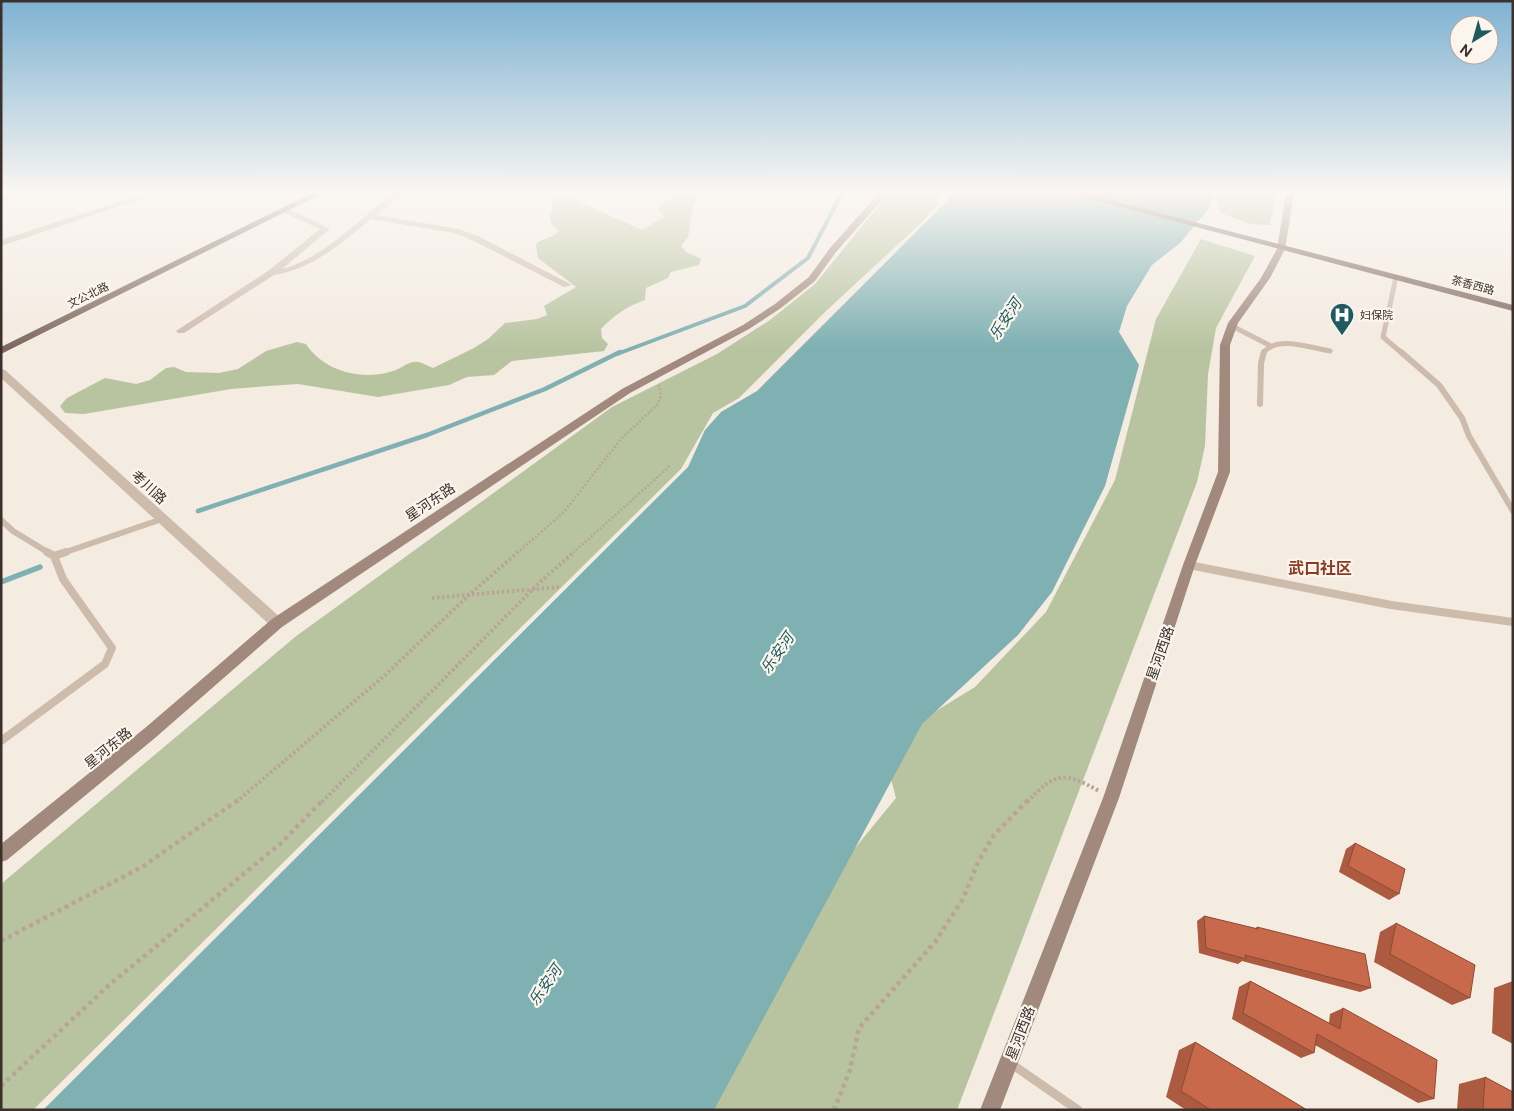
<svg xmlns="http://www.w3.org/2000/svg" width="1514" height="1111" font-family="'Public Sans','Noto Sans SC',sans-serif">
  <rect width="100%" height="100%" fill="#f4ebe1"/>
  <g fill="#b8c4a0">
    <path d="M 683,193 L 706,193 L 693,205 L 688,237 L 681,246 L 686,252 L 701,259 L 699,265 L 671,272 L 668,278 L 646,288 L 645,300 C 628,306 614,315 601,329 L 602,338 L 608,344 L 604,351 L 512,361 L 494,375 L 467,377 L 449,385 L 378,397 L 298,384 L 268,386 L 231,389 L 84,414 L 65,413 L 60,406 L 67,398 L 105,378 L 136,384 L 150,380 L 166,368 L 174,367 L 186,372 L 219,373 L 238,369 L 266,351 L 297,342 L 306,344 C 324,372 363,381 393,371 C 401,369 407,362 415,362 C 420,361 427,366 433,368 L 474,348 L 488,339 L 505,323 L 537,319 L 547,315 L 544,306 L 576,287 L 538,258 L 536,244 C 543,238 553,238 559,231 C 541,216 556,214 551,198 L 569,197 L 642,230 L 664,217 L 658,209 L 666,201 Z"/>
    <polygon points="889,193 931,193 939,196 938,205 919,225 826,311 739,398 713,413 681,469 33,1110 1,1110 1,884 295,637 612,407 717,354 770,320 815,284"/>
    <polygon points="1218,193 1276,193 1270,225 1251,224 1220,213 1217,204"/>
    <polygon points="1201,239 1255,256 1216,328 1208,374 1205,446 1197,482 957,1110 685,1110 814,898 896,798 888,768 910,727 975,687 1046,612 1115,480 1156,319"/>
  </g>
  <polygon fill="#7fb0b2" points="955,193 1214,193 1207,211 1180,243 1152,265 1127,306 1119,332 1139,365 1105,486 1052,592 1018,635 922,724 714,1110 43,1110 688,467 705,430 721,412 757,391"/>
  <g fill="none" stroke-linecap="round" stroke-linejoin="round">
    <polyline stroke="#7fb0b2" stroke-width="4" points="617,354 745,306 808,258 842,193"/>
    <polyline stroke="#7fb0b2" stroke-width="4.5" points="198,511 427,435 545,389 620,352"/>
    <polyline stroke="#7fb0b2" stroke-width="5.5" points="1,582 40,567"/>
    <g stroke="#b9a596" stroke-width="2.5" stroke-dasharray="2 2" stroke-linecap="butt">
      <polyline points="1234,196 1235,193"/>
      <polyline points="517,553 564,512 621,439 657,405 661,396 659,385"/>
      <polyline points="573,553 671,465"/>
    </g>
    <g stroke="#b9a596" stroke-width="4" stroke-dasharray="2.5 2.5" stroke-linecap="butt">
      <polyline points="432,598 560,587"/>
      <polyline points="236,802 383,677 469,595 518,552"/>
      <polyline points="322,802 537,585 574,552"/>
      <path d="M 1027,802 C 1056,772 1063,771 1099,791"/>
    </g>
    <g stroke="#b9a596" stroke-width="4.5" stroke-dasharray="4 4" stroke-linecap="butt">
      <polyline points="1,941 142,867 238,800"/>
      <polyline points="1,1086 108,986 280,844 323,800"/>
      <polyline points="834,1110 850,1070 859,1028 935,942 963,899 978,862 994,835 1028,800"/>
    </g>
    <g stroke="#cdbbac" stroke-width="5">
      <polyline points="1,198 16,193"/>
      <polyline points="1396,277 1383,337 1403,354"/>
      <polyline points="1232,326 1269,345"/>
      <path d="M 1263,354 C 1275,334 1311,348 1330,351"/>
    </g>
    <g stroke="#cdbbac" stroke-width="6">
      <polyline points="1401,352 1439,385 1462,418 1469,436 1513,511"/>
      <polyline points="1260,404 1261,363 1264,352"/>
      <polyline points="1,520 13,531 49,553"/>
      <polyline points="63,553 162,519"/>
    </g>
    <g stroke="#cdbbac" stroke-width="8">
      <polyline points="54,556 66,552"/>
      <polyline points="1189,565 1391,605 1513,622"/>
      <polyline points="1,741 105,664 112,648 63,579 54,556 47,552"/>
    </g>
    <polyline stroke="#cdbbac" stroke-width="9" points="1010,1063 1078,1110"/>
    <g fill="#cdbbac" fill-rule="evenodd">
      <polygon points="146,193 159,193 1,246 1,240"/>
      <path d="M 394,193 L 404,193 L 376,215 L 459,229 L 480,237 L 572,285 L 564,287 L 474,241 L 454,233 L 371,219 C 342,243 312,269 274,275 L 184,333 L 178,333 L 176,331 L 268,271 L 320,229 L 282,212 L 282,208 L 288,208 L 330,229 L 282,269 C 323,259 361,217 394,193 Z"/>
      <polygon points="1,369 5,370 282,619 284,623 282,627 277,628 272,627 1,378"/>
    </g>
    <g fill="#a18a7d" fill-rule="evenodd">
      <polygon points="879,193 888,193 836,252 815,281 781,308 749,329 630,393 282,627 155,738 7,860 1,862 1,844 145,728 272,619 622,389 743,325 775,304 809,277 830,248"/>
      <polygon points="1286,193 1294,193 1285,249 1270,278 1238,323 1230,345 1230,472 1195,565 1119,798 1000,1110 980,1110 1103,798 1183,565 1218,472 1220,345 1228,323 1261,278 1277,249"/>
    </g>
    <g fill="#7d675c" fill-rule="evenodd">
      <polygon points="312,193 323,193 1,354 1,347"/>
      <polygon points="1068,193 1083,193 1513,305 1513,311"/>
    </g>
  </g>
  <g fill="#ac5a40">
    <polygon points="1355,843 1399,894 1389,900 1339,872 1346,849"/>
    <polygon points="1204,916 1254,929 1257,927 1371,988 1360,992 1242,961 1238,964 1199,953 1197,921"/>
    <polygon points="1396,923 1470,998 1452,1005 1374,962 1380,932"/>
    <polygon points="1250,981 1329,1023 1330,1014 1343,1008 1434,1099 1418,1103 1315,1045 1314,1053 1301,1058 1232,1019 1239,987"/>
    <polygon points="1513,981 1513,1044 1492,1033 1494,988"/>
    <polygon points="1195,1042 1307,1110 1186,1110 1166,1097 1179,1050"/>
    <polygon points="1485,1077 1513,1110 1457,1110 1459,1084"/>
  </g>
  <g fill="#c8694b" stroke="#8c4a34">
    <polygon points="1355,843 1405,869 1399,894 1348,866"/>
    <polygon points="1204,916 1258,929 1257,927 1365,954 1371,988 1245,955 1246,959 1206,948"/>
    <polygon points="1396,923 1475,965 1470,998 1390,954"/>
    <polygon points="1250,981 1340,1029 1343,1008 1437,1060 1434,1099 1317,1034 1314,1053 1243,1013"/>
    <polygon points="1195,1042 1307,1110 1211,1110 1181,1091"/>
    <polygon points="1485,1077 1513,1092 1513,1110 1483,1110"/>
  </g>
  <linearGradient id="sky" x2="0" y2="1"><stop stop-color="#7eb2d2"/><stop offset="0.55" stop-color="#faf6f2"/><stop offset="1" stop-color="#faf6f2" stop-opacity="0"/></linearGradient>
  <rect width="1514" height="349" fill="url(#sky)"/>
  <defs>
    <symbol id="hospital-pin" viewBox="-11 -11 22 30"><path d="M0 17L-7.5 6A9.5 9.5 0 1 1 7.5 6Z" fill="#1f5a5e" stroke="#fbf5ee"/><path d="M-5-5h3v3.5h4V-5h3V5h-3V1.5h-4V5h-3Z" fill="#fff"/></symbol>
  </defs>
  <g fill-rule="evenodd">
    <use href="#hospital-pin" x="1328" y="301" width="28" height="38"/>
  </g>
  <g text-anchor="middle" dominant-baseline="central" stroke-width="4.5" stroke-linejoin="round" paint-order="stroke">
    <g font-size="11" fill="#3b302b" stroke="#fbf5ee">
      <text transform="translate(1473 285) rotate(15)">茶香西路</text>
      <text transform="translate(88 295) rotate(-26)">文公北路</text>
    </g>
    <g font-size="11" fill="#3b302b" stroke="#fbf5ee" text-anchor="start">
      <text x="1360" y="315">妇保院</text>
    </g>
    <g font-size="14" fill="#3b302b" stroke="#fbf5ee">
      <text transform="translate(149 487) rotate(42)">考川路</text>
      <text transform="translate(430 502) rotate(-34)">星河东路</text>
      <text transform="translate(1160 653) rotate(-71)">星河西路</text>
      <text transform="translate(108 748) rotate(-39)">星河东路</text>
      <text transform="translate(1020 1033) rotate(-69)">星河西路</text>
    </g>
    <g font-size="15" font-style="italic" fill="#1f5a5e" stroke="#fbf5ee">
      <text transform="translate(1005 319) rotate(-56)">乐安河</text>
      <text transform="translate(777 653) rotate(-55)">乐安河</text>
      <text transform="translate(545 985) rotate(-55)">乐安河</text>
    </g>
    <g font-size="16" font-weight="bold" fill="#8c3b22" stroke="#fbf5ee">
      <text x="1320" y="568">武口社区</text>
    </g>
  </g>
  <rect width="1514" height="1111" fill="none" stroke="#3b302b" stroke-width="5"/>
  <g transform="translate(1474 40) rotate(217)"><circle r="24" fill="#fbf5ee" stroke="#aea6a0"/>
  <path d="M0-4L9 19L0 12L-9 19Z" fill="#1f5a5e"/>
  <text y="-8" font-size="14" font-weight="bold" text-anchor="middle" fill="#3b302b">N</text>
  </g>
</svg>
